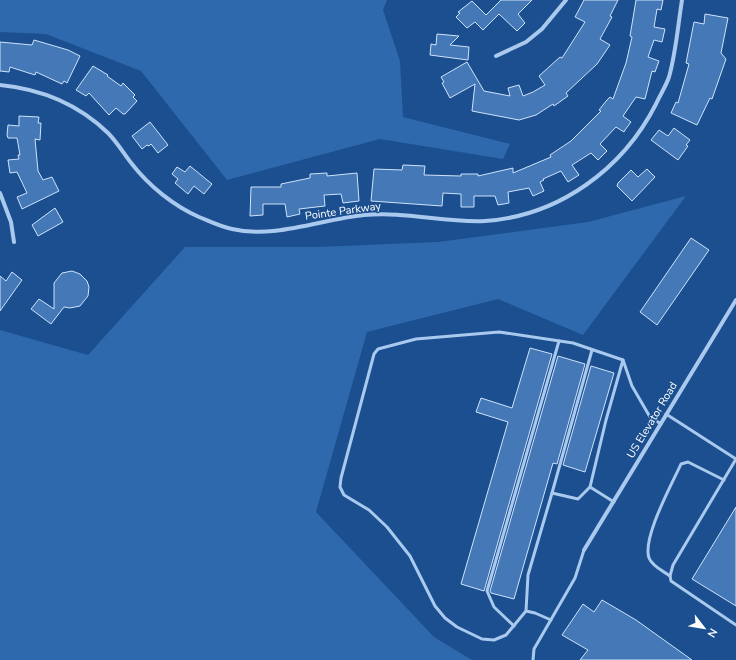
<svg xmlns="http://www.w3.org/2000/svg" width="736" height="660" font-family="'Nunito Sans',sans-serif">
  <rect width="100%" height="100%" fill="#1b4f8f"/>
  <g fill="#2e69ad">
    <polygon points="0,0 387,0 383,10 400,61 403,117 510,144 503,159 380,139 227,180 141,71 46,34 0,32"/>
    <polygon points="686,196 583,335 498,299 367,332 316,512 434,637 472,660 0,660 0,330 88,355 185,247 317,247 438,242 588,222"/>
  </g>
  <g fill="#4478b7" stroke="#cfe3fa">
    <polygon points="501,0 532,0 518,14 525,23 517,31 499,14 483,30 475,22 467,28 456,17 460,13 458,12 472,1 486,15"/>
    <polygon points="584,0 618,0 610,16 612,17 600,39 610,45 597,64 566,93 568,96 554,106 553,104 536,115 519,120 472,111 475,84 450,98 442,83 444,82 441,77 467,62 484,91 510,96 508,88 519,85 523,96 533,92 545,85 539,76 560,57 562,58 585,22 575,17"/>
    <polygon points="636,0 663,0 661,10 657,9 654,27 665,29 662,42 654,40 648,57 659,61 655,72 652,71 645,99 636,97 623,116 631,122 625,130 624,132 616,127 600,144 607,151 598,160 591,153 572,165 579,175 568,182 561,171 543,179 544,180 540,182 544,191 533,196 529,188 508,192 509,203 498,205 495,196 474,196 474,207 461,207 461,194 443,193 442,206 371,201 374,169 402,170 403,165 425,166 424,175 461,176 461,174 478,174 478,176 513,168 513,173 551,157 550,155 571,141 601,111 599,110 607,100 610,97 613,99 626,63 632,37 630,36"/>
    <polygon points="705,14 728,18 721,53 726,59 712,99 710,98 697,125 671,113 676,102 678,103 689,64 686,63 694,22 704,24"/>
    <polygon points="437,34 459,36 450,45 469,47 468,60 430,55 431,44 436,45"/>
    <polygon points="34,40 68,50 80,56 67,83 64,81 62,84 36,72 35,75 10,67 9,72 0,71 0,42 32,45"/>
    <polygon points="93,66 108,75 107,76 121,86 123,83 135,95 133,97 137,101 125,114 123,114 116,108 109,115 89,93 86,96 76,90"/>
    <polygon points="19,116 39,117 38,123 41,123 40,140 35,139 38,171 43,180 52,177 59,191 22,209 17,197 27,193 17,172 10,173 8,160 19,159 18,155 20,155 17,138 8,138 7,135 8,125 19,126"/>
    <polygon points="150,122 168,145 158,153 151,144 149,146 147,145 142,149 132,136"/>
    <polygon points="674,128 690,140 686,145 688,146 678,160 651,140 659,130 668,136"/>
    <polygon points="190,166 212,184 204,194 194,186 188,194 175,183 178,179 172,174 177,167 185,172"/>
    <polygon points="647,169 655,177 632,201 617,186 618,183 631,170 638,177"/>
    <polygon points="327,173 327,176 357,173 359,201 343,203 341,194 324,195 325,206 299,209 300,214 287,217 285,204 263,204 263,215 250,216 251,187 281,187 281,184 310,178 310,174"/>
    <polygon points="55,208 63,222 38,236 32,225"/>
    <polygon points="691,238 709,250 657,325 640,312"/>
    <polygon points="72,271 80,274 87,281 89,287 88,296 80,306 70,308 64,307 51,324 31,309 39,299 54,309 54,283 62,273"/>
    <polygon points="12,272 22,280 0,311 0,276 6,281"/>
    <polygon points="530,348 552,354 484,591 461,584 508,422 476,412 481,398 512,408"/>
    <polygon points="558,356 585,364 557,464 553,463 514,599 491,593 490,591"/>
    <polygon points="591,366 614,373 585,472 563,465"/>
    <polygon points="736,507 736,606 692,579"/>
    <polygon points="602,600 636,620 692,660 580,660 588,650 562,635 583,604 594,612"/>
  </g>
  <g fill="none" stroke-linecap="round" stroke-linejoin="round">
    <g stroke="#a9c9ee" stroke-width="3">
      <polyline points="666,414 736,459 673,565 670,576 671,581 736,625"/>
      <polyline points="590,487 578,499 552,493 592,350"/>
      <polyline points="614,502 590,487 606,420 623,360"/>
      <path d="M 670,576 C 663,571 652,566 649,558 C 642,538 672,484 681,464 L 688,462 L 724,480"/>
      <polyline points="526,611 528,575 552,493"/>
      <polyline points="551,620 535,613 526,611 506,635 494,640 482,639 457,627 445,618 435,606 410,556 387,527 369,510 344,495 340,487 341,478 374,354 378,349 416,339 499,332 573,343 623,360 632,386 650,417 661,424"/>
      <polyline points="514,626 494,607 487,591 559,341"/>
      <polyline points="533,660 534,649 575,578 584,550"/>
    </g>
    <g stroke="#a9c9ee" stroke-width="4">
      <polyline points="496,56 526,42 542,29 566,0"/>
      <path d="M 0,85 C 41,89 78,104 108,133 C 117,142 124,154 132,164 C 149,186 174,206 199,217 C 209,221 221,227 232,229 C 275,239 322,219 364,215 C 405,211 445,223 485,221 C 559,216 623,169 656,104 C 660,95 666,86 669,77 C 676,52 678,25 682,0"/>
      <polyline points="0,193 11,222 14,242"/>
      <polyline points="584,550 736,300"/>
    </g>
  </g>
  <g text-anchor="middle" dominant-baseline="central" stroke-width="3" stroke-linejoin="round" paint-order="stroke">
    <g font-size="11" fill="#fff" stroke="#1b4f8f">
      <text transform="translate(343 211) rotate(-8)">Pointe Parkway</text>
      <text transform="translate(652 420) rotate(-59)">US Elevator Road</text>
    </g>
  </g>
  <g transform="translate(704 628) rotate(121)" stroke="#1b4f8f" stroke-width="3" paint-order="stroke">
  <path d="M0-3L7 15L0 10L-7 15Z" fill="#ffffff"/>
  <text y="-6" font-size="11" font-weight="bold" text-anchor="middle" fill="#ffffff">N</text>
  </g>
</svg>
